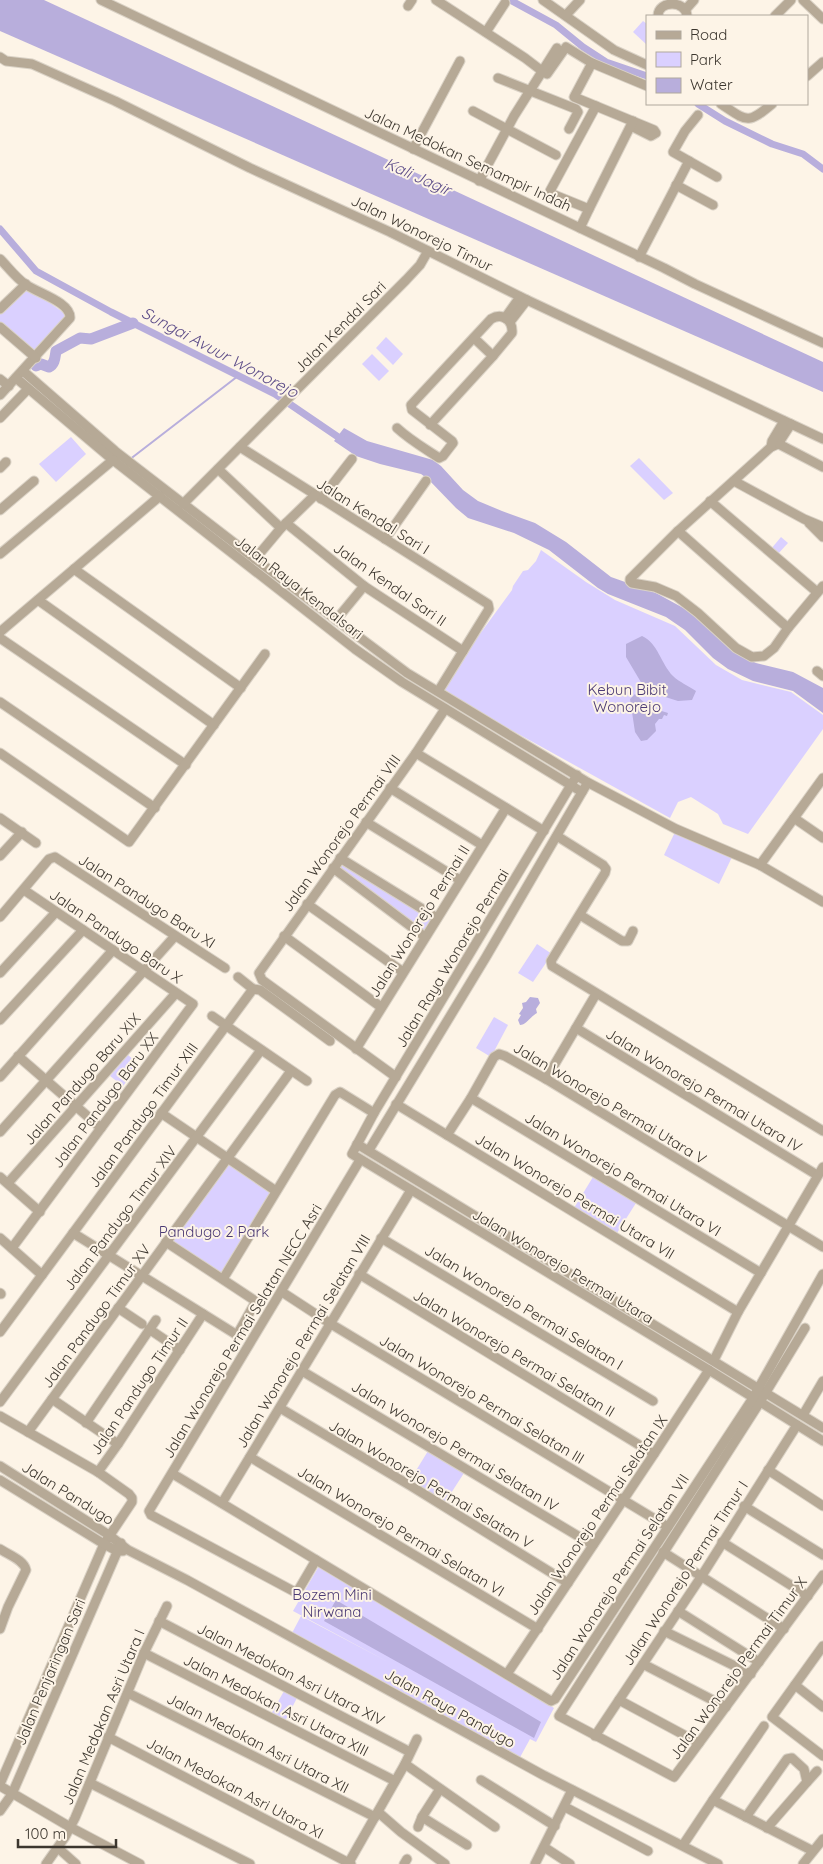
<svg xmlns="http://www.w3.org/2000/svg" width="823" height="1864" font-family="Quicksand,sans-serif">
  <rect width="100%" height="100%" fill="#fdf4e7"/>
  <g fill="#dad0ff">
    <polygon points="643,21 647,24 647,45 633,32"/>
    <polygon points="27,286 68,316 36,355 0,324 0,311"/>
    <polygon points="386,337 403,354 393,365 376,348"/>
    <polygon points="372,354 389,371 379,381 362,364"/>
    <polygon points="71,437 86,454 56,482 39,464"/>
    <polygon points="639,458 673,493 664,500 630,466"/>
    <polygon points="781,537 788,543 777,555 771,549"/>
    <polygon points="541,550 586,582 615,600 675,626 716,665 742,680 791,692 823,715 823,729 748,834 723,824 718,814 691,797 678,802 670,818 439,690 512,590 513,586 523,571 528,570 536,561"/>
    <polygon points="676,830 733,855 719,884 664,855"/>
    <polygon points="343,862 435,919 427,935 338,869"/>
    <polygon points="537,944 552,954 533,982 518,973"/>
    <polygon points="494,1017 508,1025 491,1057 476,1048"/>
    <polygon points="128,1055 140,1065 123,1086 110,1076"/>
    <polygon points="228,1158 276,1191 223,1279 166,1242"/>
    <polygon points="593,1177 636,1203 617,1233 574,1208"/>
    <polygon points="428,1451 464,1473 444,1504 409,1482"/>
    <polygon points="319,1566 554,1708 536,1742 530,1739 518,1761 292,1633 301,1616 390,1663 293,1611"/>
    <polygon points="284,1691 297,1698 284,1723 270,1716"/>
  </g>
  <g fill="#b8aedc">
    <polygon points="0,0 44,0 823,362 823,392 0,31"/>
    <polygon points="344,428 367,441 433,460 441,466 463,490 478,501 502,511 535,523 566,542 611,577 656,593 687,610 741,656 756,663 793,672 823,688 823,713 793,691 753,681 728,669 713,658 685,630 666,617 608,594 598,588 549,550 514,533 468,518 456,508 428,479 421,474 380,464 356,456 334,441"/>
    <path d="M 642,636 C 658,643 661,664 673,676 C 679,682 689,686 696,691 L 692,700 L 678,701 L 659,695 L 642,684 L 626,657 L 626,644 Z"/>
    <polygon points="635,694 649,707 668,713 667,716 664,715 662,719 659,719 655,724 656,731 647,740 641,741 635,732 630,699"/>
    <path d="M 530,997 L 538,998 L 540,1003 L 536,1009 L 537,1013 C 531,1016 526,1025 520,1025 L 518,1020 L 521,1015 L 519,1014 L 523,1008 L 522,1003 L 526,1002 Z"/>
    <polygon points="336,1600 541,1722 534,1738 324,1621"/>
  </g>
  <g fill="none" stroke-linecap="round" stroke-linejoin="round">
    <polyline stroke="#b8aedc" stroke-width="2" points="129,460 238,376"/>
    <g stroke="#b8aedc" stroke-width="7">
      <polyline points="510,0 556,25 583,47 606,62 647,76"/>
      <polyline points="698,104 725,121 772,144 803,154 823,169"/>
      <polyline points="0,229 36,271 111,312 275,394 344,441"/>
    </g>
    <path stroke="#b8aedc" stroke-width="11" d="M 36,366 L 41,364 L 49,367 C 55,364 55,357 56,351 L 80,338 L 91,339 L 133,323"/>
    <defs>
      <g id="minor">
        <polyline points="101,0 664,268 695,284 823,343"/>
        <polyline points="436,0 525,58 542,71"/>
        <polyline points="543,0 614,50 647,65"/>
        <polyline points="803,0 823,19"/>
        <polyline points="408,6 412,0"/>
        <polyline points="686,9 694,0"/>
        <polyline points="566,15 580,0"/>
        <path d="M 658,16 C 658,0 686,0 687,16"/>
        <polyline points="775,16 791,0"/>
        <polyline points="486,32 505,3"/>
        <polyline points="0,57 6,61 32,64 115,101 250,168 390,232 527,300 823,439"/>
        <polyline points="592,63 574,97 654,130 656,133 651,136 631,126"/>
        <polyline points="547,74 566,47 592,63 647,86"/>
        <polyline points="807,76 823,62"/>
        <polyline points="498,78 576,109 578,112 569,129"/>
        <path d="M 721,104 C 747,121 747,125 772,104"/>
        <polyline points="596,106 550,191 552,194 589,209 633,121"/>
        <polyline points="473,111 556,155"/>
        <polyline points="698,115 685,131 673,152 717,177"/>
        <polyline points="413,149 460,61"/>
        <polyline points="479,181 514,116 557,48"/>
        <polyline points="676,185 713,205"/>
        <polyline points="580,228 589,209"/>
        <polyline points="639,257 689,161"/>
        <path d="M 0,259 C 8,267 16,278 25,284 C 37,293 71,302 70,318 L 0,395"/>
        <polyline points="0,309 26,284"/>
        <polyline points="505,318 520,297"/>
        <polyline points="510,322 527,300"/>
        <polyline points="0,327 36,358"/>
        <polyline points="474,338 493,356"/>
        <polyline points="23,371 115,451 255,559 407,673 587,782 676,829 760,865 823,902"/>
        <polyline points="16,378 113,460 355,649 402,682 582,792"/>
        <polyline points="0,379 9,386"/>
        <polyline points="0,418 28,389"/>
        <polyline points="791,424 778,444 771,447 678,531 630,579 630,581 632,583 655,587 676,596 698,613 736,648 752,657 764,656 774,648 788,628 823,586"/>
        <path d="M 397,428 C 410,440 424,448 439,458 L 443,456 L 453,443 L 452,441 L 412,410 L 411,405 L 491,319 C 503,312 513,321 512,333 L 493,356 L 430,425"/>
        <polyline points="775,442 823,467"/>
        <polyline points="240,447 488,604 489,609 439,690"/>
        <polyline points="771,447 772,441 784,421"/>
        <polyline points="0,468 6,462"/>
        <polyline points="218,469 281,528"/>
        <polyline points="734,481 804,519 823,527"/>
        <polyline points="321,499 352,459"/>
        <polyline points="710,501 817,592"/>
        <polyline points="183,504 406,280 420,265 428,251"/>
        <polyline points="0,510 34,481"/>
        <polyline points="286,523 364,586 463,651"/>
        <polyline points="809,523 823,537"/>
        <polyline points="678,531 788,628"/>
        <polyline points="385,539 426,481"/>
        <polyline points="0,554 113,460"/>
        <polyline points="255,559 281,528 315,495"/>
        <polyline points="74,569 241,688"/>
        <polyline points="38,600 214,725"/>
        <polyline points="336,620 364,586"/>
        <polyline points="0,632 160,496"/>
        <polyline points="0,638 186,765"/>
        <polyline points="817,671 823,676"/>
        <polyline points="0,702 155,808"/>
        <polyline points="0,753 129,842 265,654"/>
        <polyline points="416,753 544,831"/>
        <polyline points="577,775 374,1113 352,1154 709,1370 823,1441"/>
        <polyline points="390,788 482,845"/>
        <polyline points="0,818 36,843"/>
        <polyline points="794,818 823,838"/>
        <polyline points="366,822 460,880"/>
        <polyline points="557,836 603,865 606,869 605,873 551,961 552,966 823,1131"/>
        <polyline points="0,856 22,832"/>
        <polyline points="340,858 437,918"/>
        <polyline points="760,865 823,778"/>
        <polyline points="333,868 425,937"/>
        <polyline points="307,904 403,972"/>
        <polyline points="580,915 622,941 628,941 633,931"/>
        <polyline points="0,917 49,859 55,857 225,968"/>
        <polyline points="284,936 381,1007"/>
        <polyline points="0,973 56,912"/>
        <polyline points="238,977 253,989"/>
        <polyline points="212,1016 307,1081"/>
        <polyline points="0,1020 83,930"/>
        <polyline points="576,1028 817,1175"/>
        <polyline points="356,1049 506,808"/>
        <polyline points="18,1056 101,1128"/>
        <polyline points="0,1077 113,950"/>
        <polyline points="396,1077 262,980 259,973 416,753 445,709"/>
        <polyline points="546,1079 596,994"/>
        <polyline points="471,1098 761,1273"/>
        <polyline points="396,1104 738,1312"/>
        <polyline points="161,1113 276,1191"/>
        <polyline points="0,1132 175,936"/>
        <polyline points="447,1135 471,1098 494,1057 499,1054 505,1056 546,1079 823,1247"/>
        <polyline points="357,1144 823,1428"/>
        <polyline points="369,1150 486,957 585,787"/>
        <polyline points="0,1177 40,1212"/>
        <polyline points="8,1183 176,993"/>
        <polyline points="73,1233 237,1335 255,1303 254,1300 166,1242"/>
        <polyline points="0,1238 42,1275"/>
        <polyline points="381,1238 653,1401"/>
        <polyline points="12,1248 193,1004 24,890"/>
        <polyline points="359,1274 654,1454"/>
        <polyline points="223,1279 335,1095 340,1092 374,1113"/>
        <polyline points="282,1292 331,1324 668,1527"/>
        <polyline points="0,1293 1,1294"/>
        <polyline points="118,1308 142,1324"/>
        <polyline points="805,1328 760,1402 559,1716 674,1777 823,1575"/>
        <polyline points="149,1329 180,1350"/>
        <polyline points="0,1332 253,989 260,990 330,1041"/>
        <polyline points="714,1360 738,1312 823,1167"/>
        <polyline points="302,1371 593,1545"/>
        <polyline points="52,1399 118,1444"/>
        <polyline points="0,1402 261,1050"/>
        <polyline points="280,1408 411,1486 568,1583"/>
        <polyline points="803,1415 823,1381"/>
        <polyline points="0,1416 98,1472 129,1494 132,1498 132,1502 104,1544 0,1784"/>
        <polyline points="86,1423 156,1320"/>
        <polyline points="28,1432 291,1071"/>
        <polyline points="250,1457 538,1629"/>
        <polyline points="0,1466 109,1535 128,1550 187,1580 543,1775 718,1864"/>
        <polyline points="768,1470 823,1506"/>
        <polyline points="98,1472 118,1444 203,1314"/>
        <polyline points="173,1474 551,1701 555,1699 753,1398 823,1274"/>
        <polyline points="0,1480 104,1544 117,1551 123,1551"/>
        <polyline points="222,1503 411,1190"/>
        <polyline points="744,1506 823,1555"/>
        <polyline points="722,1542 808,1596"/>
        <path d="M 0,1549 C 9,1555 24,1560 26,1570 L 8,1607 L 0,1629"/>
        <polyline points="663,1552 784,1629"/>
        <polyline points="316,1560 299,1589 295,1592 151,1515 149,1511 360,1160"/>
        <polyline points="678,1611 759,1662"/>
        <polyline points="159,1621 410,1752"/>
        <polyline points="664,1631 751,1674"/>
        <polyline points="823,1646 772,1717 823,1756"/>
        <polyline points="144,1653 395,1781"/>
        <polyline points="643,1664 726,1707"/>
        <polyline points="507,1674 654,1454 709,1370"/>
        <polyline points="795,1685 823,1707"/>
        <polyline points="128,1693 375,1817"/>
        <polyline points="619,1700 699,1743"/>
        <polyline points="595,1736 701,1577 797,1425"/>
        <polyline points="108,1737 351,1864"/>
        <polyline points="405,1764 495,1827"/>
        <polyline points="481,1780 555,1826"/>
        <polyline points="807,1782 817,1771"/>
        <polyline points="90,1783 250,1864"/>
        <polyline points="0,1786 70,1827 140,1864"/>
        <polyline points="440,1789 422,1817 467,1845"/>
        <polyline points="713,1800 813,1851"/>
        <polyline points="565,1807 648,1851"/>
        <polyline points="0,1811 12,1794 121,1543"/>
        <polyline points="378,1812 401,1832 445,1864"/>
        <polyline points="746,1817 787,1759 792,1758 804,1769 807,1782 767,1828"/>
        <polyline points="418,1827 422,1817"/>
        <polyline points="683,1845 713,1800 764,1726"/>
        <polyline points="544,1847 570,1864"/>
        <polyline points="58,1848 76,1864"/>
        <polyline points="46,1864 65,1837 75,1818 144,1653 167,1606"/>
        <polyline points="348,1864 405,1764 417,1739"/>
        <polyline points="404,1864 407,1859"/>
        <polyline points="535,1864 572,1790"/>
        <polyline points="803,1864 823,1839"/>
      </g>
    </defs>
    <use href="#minor" stroke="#dad2c6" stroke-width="11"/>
    <use href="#minor" stroke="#b6a996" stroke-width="9"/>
  </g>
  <g text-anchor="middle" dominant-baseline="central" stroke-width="4" stroke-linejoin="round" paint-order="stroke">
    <g font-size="15" fill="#3c362e" stroke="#fdf4e7">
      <text transform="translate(468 159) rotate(25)">Jalan Medokan Semampir Indah</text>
      <text transform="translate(422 233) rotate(26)">Jalan Wonorejo Timur</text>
      <text transform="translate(340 327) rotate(-45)">Jalan Kendal Sari</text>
      <text transform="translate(373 516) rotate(32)">Jalan Kendal Sari I</text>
      <text transform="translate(390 584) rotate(35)">Jalan Kendal Sari II</text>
      <text transform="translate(299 587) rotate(38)">Jalan Raya Kendalsari</text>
      <text transform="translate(341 833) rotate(-54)">Jalan Wonorejo Permai VIII</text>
      <text transform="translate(147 901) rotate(33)">Jalan Pandugo Baru XI</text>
      <text transform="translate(419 921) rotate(-58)">Jalan Wonorejo Permai II</text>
      <text transform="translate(116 936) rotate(34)">Jalan Pandugo Baru X</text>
      <text transform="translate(452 958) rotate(-59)">Jalan Raya Wonorejo Permai</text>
      <text transform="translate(82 1079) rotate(-49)">Jalan Pandugo Baru XIX</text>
      <text transform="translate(704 1090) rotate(31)">Jalan Wonorejo Permai Utara IV</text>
      <text transform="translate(105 1100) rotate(-53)">Jalan Pandugo Baru XX</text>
      <text transform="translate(610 1103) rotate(31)">Jalan Wonorejo Permai Utara V</text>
      <text transform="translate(143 1115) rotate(-54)">Jalan Pandugo Timur XIII</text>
      <text transform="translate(623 1174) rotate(31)">Jalan Wonorejo Permai Utara VI</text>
      <text transform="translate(575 1196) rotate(31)">Jalan Wonorejo Permai Utara VII</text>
      <text transform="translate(120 1218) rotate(-53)">Jalan Pandugo Timur XIV</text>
      <text transform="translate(563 1266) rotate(31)">Jalan Wonorejo Permai Utara</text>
      <text transform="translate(524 1307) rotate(31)">Jalan Wonorejo Permai Selatan I</text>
      <text transform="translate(96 1316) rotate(-54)">Jalan Pandugo Timur XV</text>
      <text transform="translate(242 1331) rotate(-59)">Jalan Wonorejo Permai Selatan NECC Asri</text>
      <text transform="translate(303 1341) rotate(-59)">Jalan Wonorejo Permai Selatan VIII</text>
      <text transform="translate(514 1353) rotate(31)">Jalan Wonorejo Permai Selatan II</text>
      <text transform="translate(139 1386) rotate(-56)">Jalan Pandugo Timur II</text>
      <text transform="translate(482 1399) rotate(31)">Jalan Wonorejo Permai Selatan III</text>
      <text transform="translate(455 1446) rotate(31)">Jalan Wonorejo Permai Selatan IV</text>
      <text transform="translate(431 1484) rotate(31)">Jalan Wonorejo Permai Selatan V</text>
      <text transform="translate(68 1493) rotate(32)">Jalan Pandugo</text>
      <text transform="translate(597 1515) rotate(-56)">Jalan Wonorejo Permai Selatan IX</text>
      <text transform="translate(401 1531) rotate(31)">Jalan Wonorejo Permai Selatan VI</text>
      <text transform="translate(685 1573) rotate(-57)">Jalan Wonorejo Permai Timur I</text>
      <text transform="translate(619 1577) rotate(-57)">Jalan Wonorejo Permai Selatan VII</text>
      <text transform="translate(738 1668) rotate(-54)">Jalan Wonorejo Permai Timur X</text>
      <text transform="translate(50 1672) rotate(-67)">Jalan Penjaringan Sari</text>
      <text transform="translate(291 1674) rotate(27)">Jalan Medokan Asri Utara XIV</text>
      <text transform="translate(276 1705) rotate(27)">Jalan Medokan Asri Utara XIII</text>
      <text transform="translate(450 1708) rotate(29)">Jalan Raya Pandugo</text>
      <text transform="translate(103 1717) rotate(-67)">Jalan Medokan Asri Utara I</text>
      <text transform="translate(258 1743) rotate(27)">Jalan Medokan Asri Utara XII</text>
      <text transform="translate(235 1788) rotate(28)">Jalan Medokan Asri Utara XI</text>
    </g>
    <g font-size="15" fill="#4b3a74" stroke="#fdf4e7">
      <text x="627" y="689">Kebun Bibit<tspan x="627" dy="17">Wonorejo</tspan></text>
      <text x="214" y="1231">Pandugo 2 Park</text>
      <text x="332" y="1594">Bozem Mini<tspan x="332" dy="17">Nirwana</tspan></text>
    </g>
    <g font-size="16" font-style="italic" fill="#5c4c88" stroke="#fdf4e7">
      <text transform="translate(418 176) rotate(24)">Kali Jagir</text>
      <text transform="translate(220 352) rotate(28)">Sungai Avuur Wonorejo</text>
    </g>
  </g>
  <rect x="646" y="15" width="162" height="90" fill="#fdf4e7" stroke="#b0a89d"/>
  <rect x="656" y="31" width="25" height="8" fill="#b6a996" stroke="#b0a89d"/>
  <text x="690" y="40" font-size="15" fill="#3c362e">Road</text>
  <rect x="656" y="52" width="25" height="15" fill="#dad0ff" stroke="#b0a89d"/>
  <text x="690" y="65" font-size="15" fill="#3c362e">Park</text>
  <rect x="656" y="78" width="25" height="15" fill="#b8aedc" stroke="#b0a89d"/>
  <text x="690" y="90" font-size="15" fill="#3c362e">Water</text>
  <path d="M18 1839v8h98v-8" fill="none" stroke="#3c362e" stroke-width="2.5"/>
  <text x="25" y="1839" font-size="15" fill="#3c362e" stroke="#fdf4e7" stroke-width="4" paint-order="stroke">100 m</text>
</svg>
